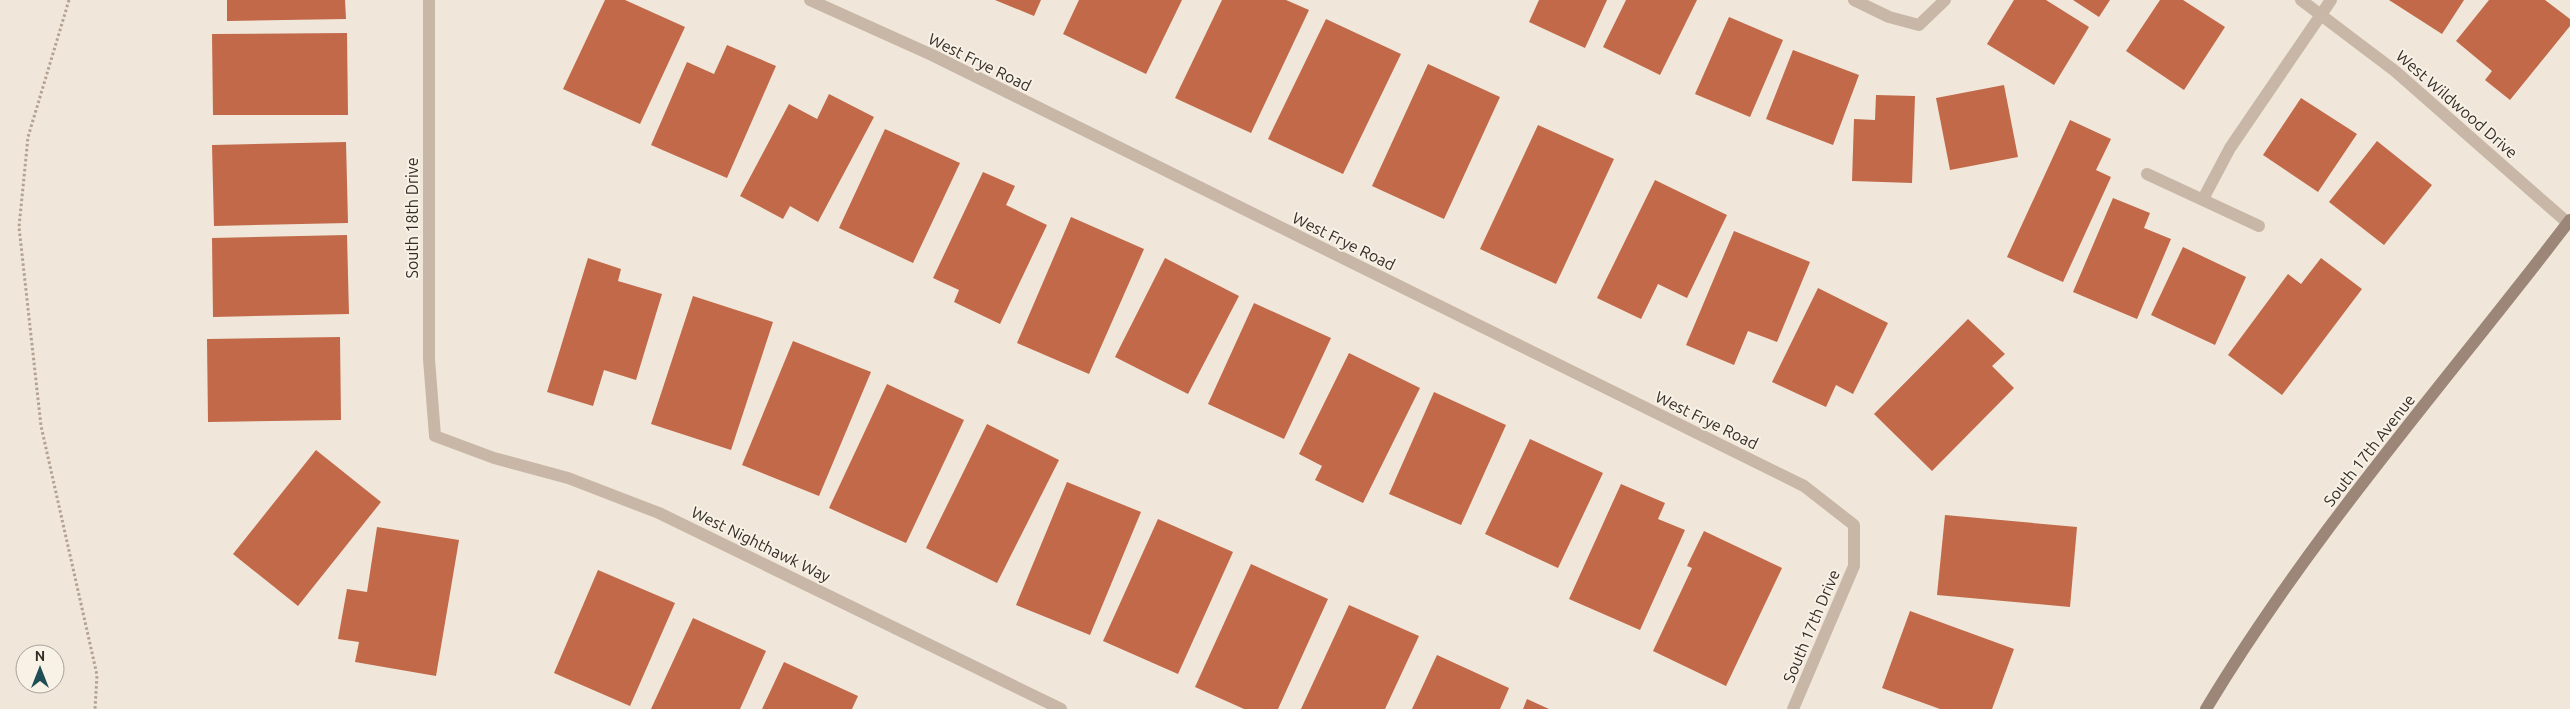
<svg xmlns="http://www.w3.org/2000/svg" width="2570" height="709" font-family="Ubuntu,sans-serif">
  <rect width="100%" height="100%" fill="#f0e7da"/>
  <g fill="#c16948">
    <polygon points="227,0 345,0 346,19 227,21"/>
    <polygon points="605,0 625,0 685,27 640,124 563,89"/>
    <polygon points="995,0 1041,0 1034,16"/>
    <polygon points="1079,0 1182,0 1146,74 1063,34"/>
    <polygon points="1222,0 1286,0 1309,10 1251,133 1175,98"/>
    <polygon points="1539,0 1607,0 1585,48 1529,22"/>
    <polygon points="1626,0 1697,0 1660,75 1603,47"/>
    <polygon points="2014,0 2046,0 2089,27 2054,85 1987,44"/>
    <polygon points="2073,0 2110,0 2099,17"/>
    <polygon points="2160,0 2183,0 2225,27 2184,90 2126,51"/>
    <polygon points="2389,0 2464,0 2442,34"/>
    <polygon points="2489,0 2545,0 2570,19 2570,26 2510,100 2485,80 2492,71 2456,41"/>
    <polygon points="1729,17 1783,40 1750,117 1695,94"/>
    <polygon points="1326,19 1401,54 1343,174 1268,139"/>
    <polygon points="347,33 348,115 213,115 212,34"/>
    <polygon points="727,45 776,66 727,178 651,145 687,62 714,74"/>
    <polygon points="1793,50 1859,75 1833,145 1766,119"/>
    <polygon points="1428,64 1500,97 1444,219 1372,186"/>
    <polygon points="2004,85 2018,157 1950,170 1936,98"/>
    <polygon points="829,94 874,117 818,222 790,206 783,219 740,196 789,104 817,119"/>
    <polygon points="1876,95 1915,96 1912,183 1852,181 1854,119 1875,120"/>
    <polygon points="2301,98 2357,134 2318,192 2263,155"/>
    <polygon points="2070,120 2111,139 2096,170 2111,177 2063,282 2007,257"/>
    <polygon points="1538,125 1614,159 1556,284 1480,249"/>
    <polygon points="885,129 960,163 913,263 839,228"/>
    <polygon points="2377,141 2432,185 2384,245 2329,202"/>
    <polygon points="346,142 348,223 214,226 212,145"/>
    <polygon points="983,172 1015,186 1006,205 1047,225 1000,324 954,302 959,290 933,278"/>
    <polygon points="1655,180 1727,215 1687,298 1658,284 1641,319 1597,298"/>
    <polygon points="2113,198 2150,213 2144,228 2171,239 2137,319 2073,292"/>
    <polygon points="1071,217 1144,249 1089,374 1017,343"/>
    <polygon points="1734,231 1810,262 1777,342 1748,331 1734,365 1686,345"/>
    <polygon points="347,235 349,314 213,317 212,238"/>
    <polygon points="2183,247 2246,277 2215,345 2151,315"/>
    <polygon points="588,258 621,269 618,281 662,294 636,380 604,370 593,406 547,392"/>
    <polygon points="1165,258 1239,296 1188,394 1115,357"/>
    <polygon points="2321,258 2362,289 2282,395 2228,355 2288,274 2301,284"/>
    <polygon points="1818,288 1888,323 1853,394 1836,385 1826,407 1772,382"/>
    <polygon points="693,296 773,322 731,450 651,424"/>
    <polygon points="1254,303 1331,338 1284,439 1208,404"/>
    <polygon points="1968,319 2005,354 1992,366 2014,388 1932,471 1874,414"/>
    <polygon points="340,337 341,420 208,422 207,339"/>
    <polygon points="793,341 871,372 819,496 742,465"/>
    <polygon points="1349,353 1420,388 1363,503 1315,480 1322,466 1299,454"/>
    <polygon points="887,384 964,420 906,543 829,508"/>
    <polygon points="1434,392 1506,425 1461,525 1389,494"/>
    <polygon points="987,424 1059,460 997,583 926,548"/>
    <polygon points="1530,439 1603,473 1558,568 1485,534"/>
    <polygon points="316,450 381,502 298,606 233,554"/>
    <polygon points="1067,482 1141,512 1090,635 1016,605"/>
    <polygon points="1621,484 1665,503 1658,519 1685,530 1640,630 1569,599"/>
    <polygon points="1945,515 2077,527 2070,607 1937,595"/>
    <polygon points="1158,519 1233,552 1178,674 1103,641"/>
    <polygon points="377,527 459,540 436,676 355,662 359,642 338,639 347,589 367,592"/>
    <polygon points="1704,531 1782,568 1726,686 1653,651 1692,568 1687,566"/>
    <polygon points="1251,564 1328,599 1278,709 1244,709 1195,687"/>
    <polygon points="598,570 675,603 630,706 554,673"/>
    <polygon points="1349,605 1419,636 1385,709 1301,709"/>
    <polygon points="1910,611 2014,649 1992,709 1940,709 1882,688"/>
    <polygon points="693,618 766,651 740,709 651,709"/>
    <polygon points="1437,655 1509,688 1500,709 1412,709"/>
    <polygon points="784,662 858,696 852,709 762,709"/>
    <polygon points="1527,699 1549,709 1523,709"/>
  </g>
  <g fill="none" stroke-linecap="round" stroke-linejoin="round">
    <polyline stroke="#b4a191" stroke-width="3" stroke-dasharray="2.5 2.5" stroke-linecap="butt" points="69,0 28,137 19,227 41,426 97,675 95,709"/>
    <g stroke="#c8b7a7" stroke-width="12">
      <polyline points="429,0 429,359 435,436 494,458 568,478 659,513 1061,709"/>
      <polyline points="810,0 932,55 1804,486 1854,525 1854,566 1793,709"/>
      <polyline points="1854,0 1889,17 1919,25 1945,0"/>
      <polyline points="2301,0 2395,71 2568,223"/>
      <polyline points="2147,174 2259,226"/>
      <polyline points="2203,199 2230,148 2331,0"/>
    </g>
    <path stroke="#9b8678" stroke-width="12" d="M 2206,709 C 2311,534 2447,381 2570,220"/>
  </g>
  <g text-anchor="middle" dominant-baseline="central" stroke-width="4" stroke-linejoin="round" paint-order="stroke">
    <g font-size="16" fill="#342c27" stroke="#f8f1e6">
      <text transform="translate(980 62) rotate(26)">West Frye Road</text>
      <text transform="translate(2457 104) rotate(41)">West Wildwood Drive</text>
      <text transform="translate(412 218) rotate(-90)">South 18th Drive</text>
      <text transform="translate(1344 241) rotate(26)">West Frye Road</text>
      <text transform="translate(1707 420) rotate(26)">West Frye Road</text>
      <text transform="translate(2369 450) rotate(-52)">South 17th Avenue</text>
      <text transform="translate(761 544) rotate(26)">West Nighthawk Way</text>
      <text transform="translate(1811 626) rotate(-67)">South 17th Drive</text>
    </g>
  </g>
  <g transform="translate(40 669)"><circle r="24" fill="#f8f1e6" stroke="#aaa29a"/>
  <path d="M0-4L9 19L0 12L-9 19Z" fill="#1f4f54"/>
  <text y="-8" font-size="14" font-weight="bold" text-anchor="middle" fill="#342c27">N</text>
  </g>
</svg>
